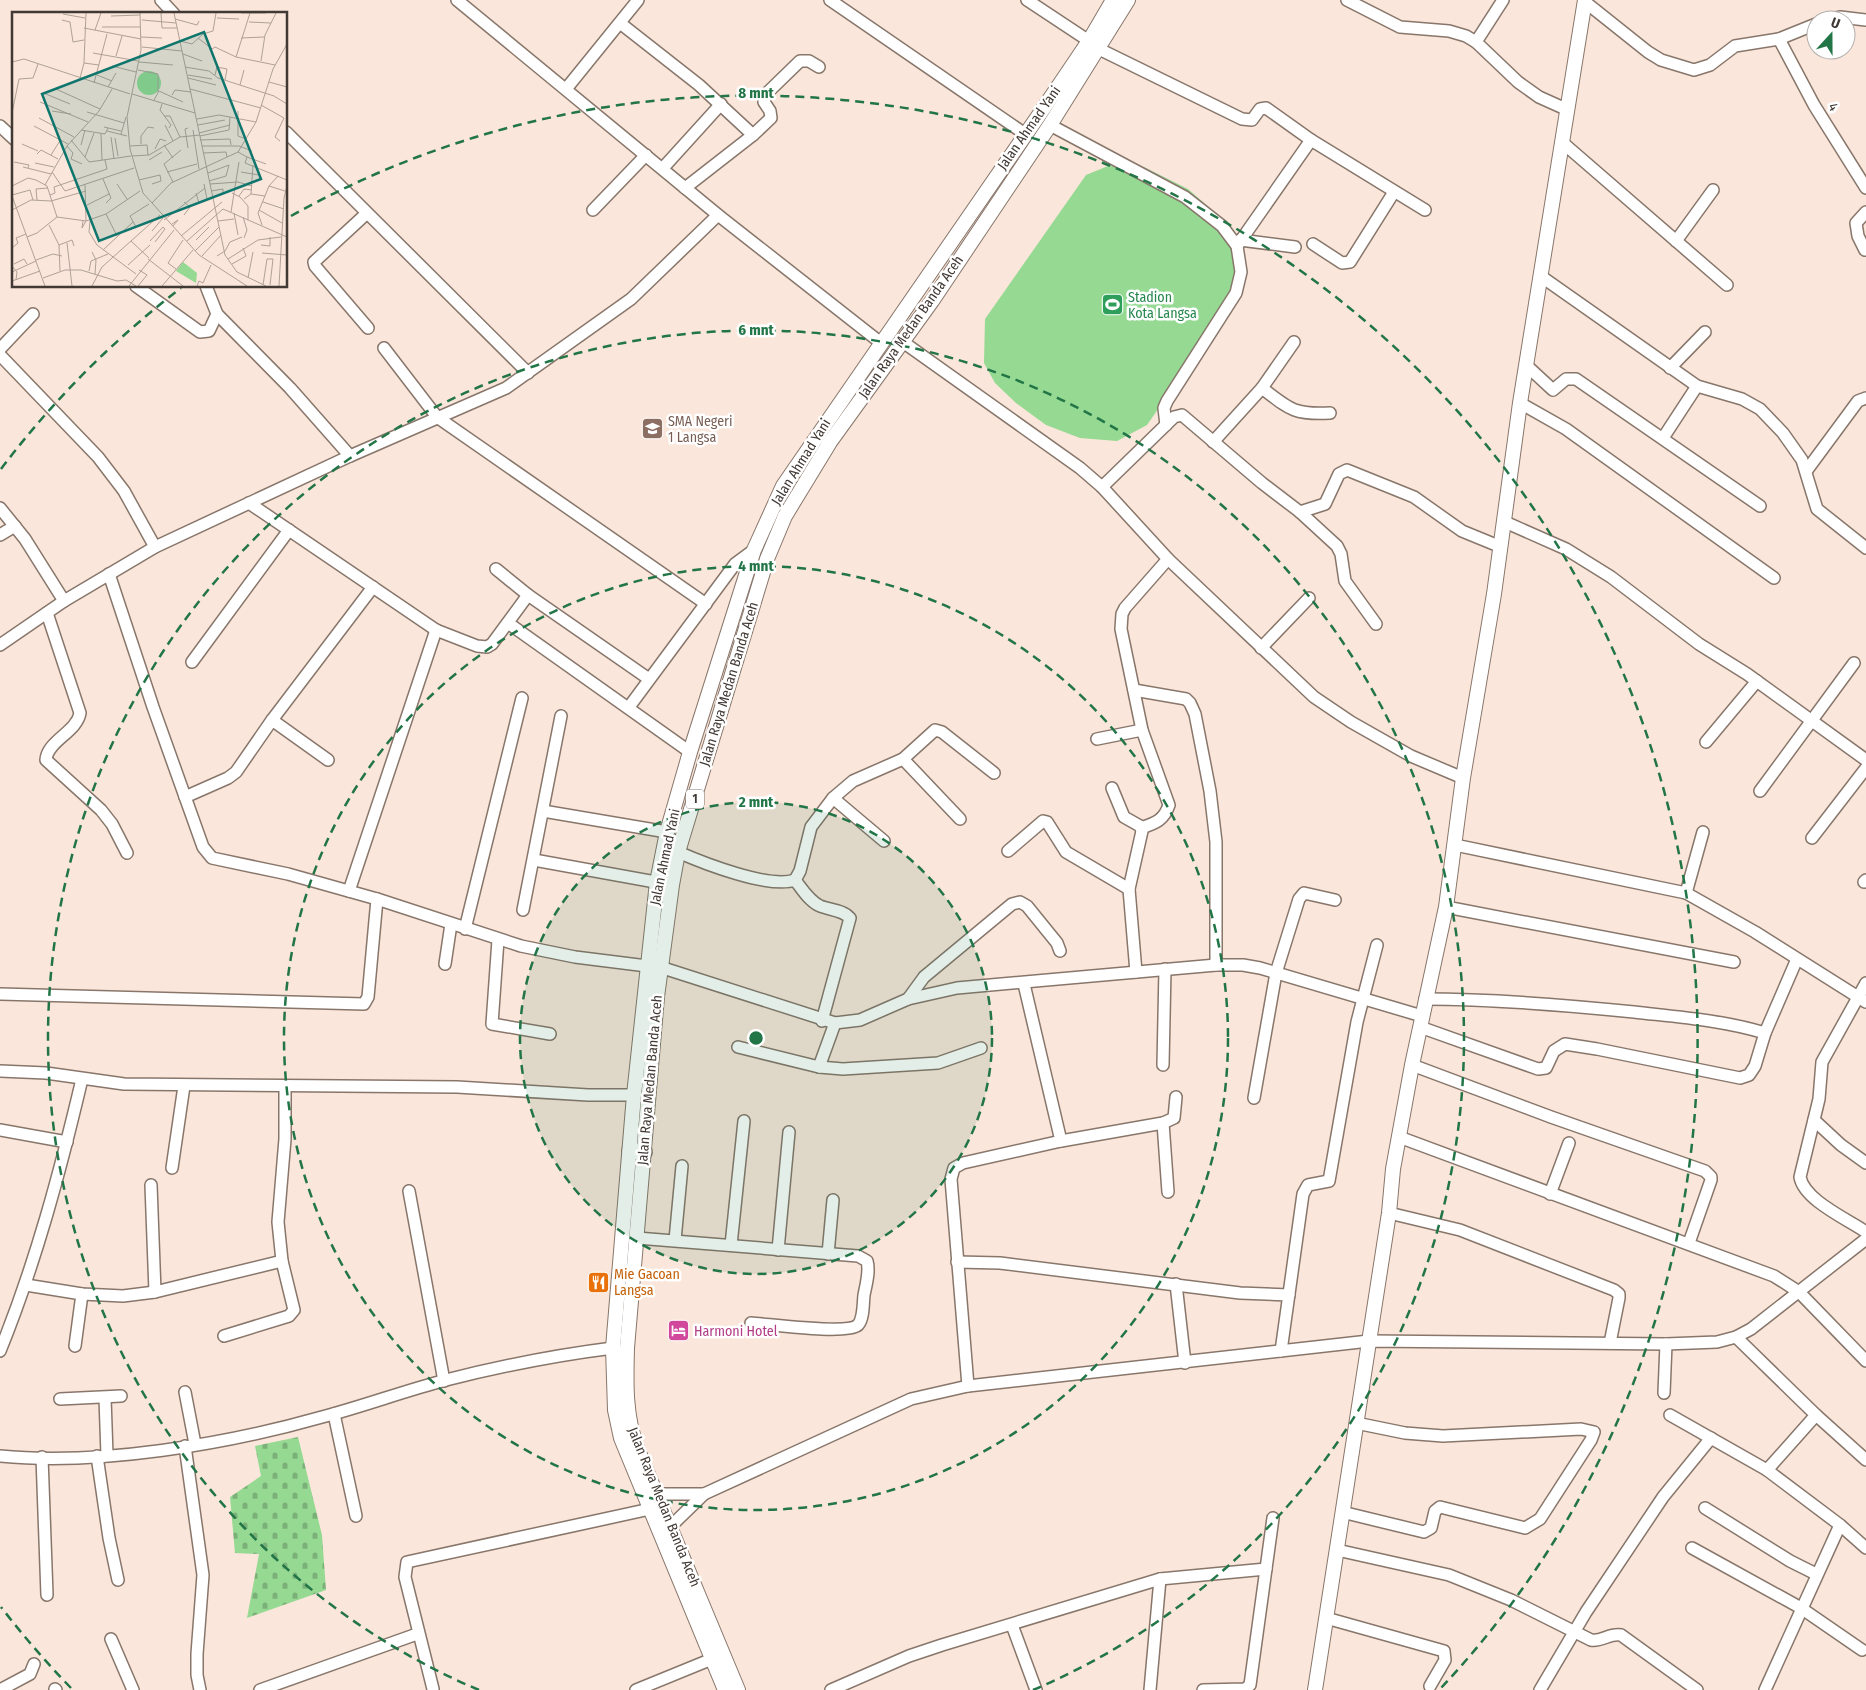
<svg xmlns="http://www.w3.org/2000/svg" width="1866" height="1690" font-family="'Fira Sans Condensed',sans-serif">
  <defs>
    <pattern id="cemetery-stones" width="16" height="16" patternUnits="userSpaceOnUse" patternTransform="scale(1.25)"><rect width="16" height="16" fill="#95d992"/><path d="M2 7V4a2 2 0 0 1 4 0v3zM10 15v-3a2 2 0 0 1 4 0v3z" fill="#7bb178"/></pattern>
  </defs>
  <rect width="100%" height="100%" fill="#fae6da"/>
  <polygon fill="url(#cemetery-stones)" points="298,1437 322,1535 326,1590 247,1618 259,1554 235,1553 230,1497 261,1476 255,1446"/>
  <polygon fill="#95d992" points="1108,166 1144,167 1188,189 1218,215 1236,238 1240,291 1147,425 1117,441 1080,438 1046,425 1016,403 995,383 984,363 985,319 1086,175"/>
  <g fill="none" stroke-linecap="round" stroke-linejoin="round">
    <defs>
      <g id="minor">
        <polyline points="161,0 174,14"/>
        <polyline points="457,0 718,215 881,343"/>
        <polyline points="830,0 1025,134"/>
        <polyline points="1027,0 1089,41"/>
        <polyline points="1347,0 1400,27 1449,31 1466,36 1476,42 1518,82 1539,97 1568,110"/>
        <polyline points="1584,1 1648,52 1661,60 1694,70 1710,65 1735,46 1779,39 1816,24"/>
        <polyline points="1826,20 1840,17 1866,20"/>
        <polyline points="620,23 699,85 753,135"/>
        <polyline points="1779,39 1814,105 1866,188"/>
        <polyline points="1476,42 1503,0"/>
        <polyline points="1099,49 1242,119 1252,120 1260,109 1266,108 1311,140 1425,210"/>
        <polyline points="566,89 638,0"/>
        <polyline points="1050,125 1185,197 1222,226 1237,246 1241,272 1236,293 1167,401 1164,408 1166,425"/>
        <polyline points="0,126 14,139"/>
        <polyline points="286,132 528,373"/>
        <polyline points="1563,143 1727,285"/>
        <polyline points="663,168 721,104"/>
        <polyline points="685,188 753,135 771,118 770,111 764,102 766,94 800,61 809,61 819,67"/>
        <polyline points="593,210 646,155"/>
        <polyline points="366,214 314,262 315,266 368,328"/>
        <polyline points="1240,240 1295,247"/>
        <polyline points="1676,241 1713,190"/>
        <polyline points="1313,244 1342,263 1350,262 1394,192"/>
        <polyline points="1237,246 1311,140"/>
        <polyline points="1865,250 1858,236 1856,223 1866,212"/>
        <polyline points="1542,277 1697,386 1742,399 1760,409 1783,433 1802,460 1817,509 1866,548"/>
        <polyline points="136,286 200,332 209,331 217,314"/>
        <polyline points="206,286 217,314 290,388 350,456"/>
        <polyline points="903,342 1080,468 1102,487 1168,559 1314,697 1351,722 1411,756 1463,778"/>
        <polyline points="384,348 437,417 706,604"/>
        <polyline points="0,349 33,314"/>
        <polyline points="0,355 98,457 124,491 155,547"/>
        <polyline points="1527,366 1553,390 1566,379 1576,379 1760,506"/>
        <polyline points="1670,368 1705,332"/>
        <path d="M 1262,388 C 1289,409 1294,415 1330,413"/>
        <polyline points="1520,403 1566,429 1774,578"/>
        <polyline points="1663,438 1697,386"/>
        <polyline points="1213,442 1262,388 1294,342"/>
        <polyline points="1807,470 1858,401 1866,398"/>
        <polyline points="1102,487 1174,417 1182,415 1262,483 1300,512 1337,546 1341,554 1345,581 1376,624"/>
        <polyline points="249,503 436,630 477,646 487,647 492,644 528,595"/>
        <polyline points="0,508 25,539 64,601"/>
        <polyline points="1300,512 1325,504 1339,474 1347,470 1414,497 1462,531 1501,547"/>
        <polyline points="1505,522 1566,549 1611,577 1699,644 1747,674 1866,760"/>
        <polyline points="0,535 15,526"/>
        <polyline points="496,569 528,595 649,679"/>
        <polyline points="109,574 153,707 203,847 212,858 288,874 377,899 521,946 575,957 647,966"/>
        <path d="M 47,613 L 80,713 C 77,732 47,741 46,760 L 101,810 L 112,824 L 127,853"/>
        <polyline points="508,623 690,752"/>
        <polyline points="0,645 64,601 155,547 350,456 506,388 631,299 718,215"/>
        <polyline points="1261,648 1309,598"/>
        <polyline points="192,662 289,530"/>
        <polyline points="1134,690 1186,699 1190,703 1195,714 1210,791 1216,842 1216,965"/>
        <polyline points="629,707 735,564 754,550"/>
        <polyline points="272,720 328,760"/>
        <polyline points="1097,739 1142,730"/>
        <polyline points="1706,742 1757,681"/>
        <polyline points="903,759 960,819"/>
        <polyline points="1112,788 1124,817 1140,826 1142,831 1129,889 1136,972"/>
        <polyline points="1760,791 1854,663"/>
        <polyline points="185,797 228,778 236,772 272,720 373,587"/>
        <polyline points="833,798 884,841"/>
        <polyline points="543,811 667,832"/>
        <path d="M 1141,828 C 1156,823 1164,820 1169,805 L 1142,730 L 1121,629 L 1122,614 L 1125,608 L 1168,559"/>
        <polyline points="1812,838 1866,768"/>
        <polyline points="1455,845 1686,893 1755,932 1866,1002"/>
        <polyline points="1008,851 1043,821 1047,822 1066,852 1129,889"/>
        <path d="M 678,852 C 703,863 769,889 795,880 L 800,871 L 811,827 L 833,798 L 853,781 L 903,759 L 935,730 L 942,732 L 994,773"/>
        <polyline points="534,860 672,885"/>
        <path d="M 795,880 C 802,889 809,901 820,906 C 830,910 843,910 850,918 L 822,1021"/>
        <polyline points="1864,882 1866,880"/>
        <polyline points="349,891 436,630"/>
        <polyline points="1686,893 1703,832"/>
        <polyline points="1446,907 1734,962"/>
        <polyline points="523,910 561,716"/>
        <polyline points="465,929 522,698"/>
        <polyline points="498,940 492,1024 550,1034"/>
        <polyline points="445,964 451,924"/>
        <polyline points="660,967 835,1023 860,1020 908,999 957,988 1216,965 1243,965 1260,968 1422,1016"/>
        <path d="M 1866,983 L 1822,1062 L 1819,1099 L 1800,1177 C 1804,1200 1847,1219 1866,1232"/>
        <polyline points="1024,984 1061,1141"/>
        <polyline points="0,994 364,1004 368,997 377,899"/>
        <polyline points="908,999 924,977 1012,904 1020,902 1027,906 1057,943 1060,951"/>
        <path d="M 1425,999 C 1494,999 1565,1005 1634,1012 C 1678,1017 1722,1020 1765,1033"/>
        <polyline points="1420,1027 1538,1069 1546,1068 1554,1051 1565,1044 1597,1049 1740,1078 1749,1075 1755,1066 1765,1033 1797,959"/>
        <polyline points="738,1047 819,1067 835,1023"/>
        <polyline points="1163,1065 1165,969"/>
        <polyline points="1412,1065 1551,1117 1705,1171 1711,1177 1711,1180 1689,1243"/>
        <polyline points="819,1067 843,1069 938,1063 981,1048"/>
        <polyline points="0,1071 46,1073 124,1084 457,1087 588,1095 634,1095"/>
        <polyline points="1254,1098 1276,973 1299,899 1304,893 1335,900"/>
        <polyline points="1814,1120 1841,1145 1866,1163"/>
        <polyline points="1163,1123 1168,1192"/>
        <polyline points="0,1130 67,1142"/>
        <polyline points="1399,1137 1774,1276 1799,1292 1866,1361"/>
        <polyline points="172,1168 184,1086"/>
        <polyline points="151,1185 155,1292"/>
        <polyline points="409,1191 444,1381"/>
        <polyline points="1550,1194 1569,1143"/>
        <polyline points="1389,1213 1460,1230 1614,1290 1619,1294 1619,1298 1610,1343"/>
        <path d="M 637,1238 L 858,1256 L 867,1261 C 870,1271 866,1285 864,1295 C 863,1303 864,1318 858,1325 C 847,1335 769,1324 751,1323"/>
        <polyline points="675,1240 682,1166"/>
        <polyline points="731,1245 744,1121"/>
        <polyline points="778,1250 789,1132"/>
        <polyline points="828,1254 833,1200"/>
        <polyline points="957,1262 1000,1263 1240,1293 1289,1295"/>
        <polyline points="1176,1284 1185,1363"/>
        <polyline points="26,1285 82,1294 123,1296 155,1292 282,1261"/>
        <polyline points="224,1336 289,1316 294,1310 282,1261 278,1222 285,1139 285,1087"/>
        <polyline points="1736,1337 1816,1415 1767,1470 1840,1525 1866,1548"/>
        <polyline points="75,1346 82,1294"/>
        <path d="M 0,1351 C 36,1262 60,1172 82,1079"/>
        <polyline points="1281,1351 1303,1194 1308,1185 1329,1181 1357,1022 1377,945"/>
        <polyline points="968,1386 951,1179 954,1168 963,1163 1061,1141 1163,1123 1174,1118 1176,1097"/>
        <polyline points="185,1392 195,1444"/>
        <polyline points="1664,1393 1666,1344"/>
        <polyline points="105,1398 107,1455"/>
        <polyline points="60,1399 121,1396"/>
        <polyline points="334,1414 356,1516"/>
        <polyline points="1670,1415 1767,1470"/>
        <polyline points="1816,1415 1866,1460"/>
        <polyline points="185,1446 203,1575 197,1654 197,1675 200,1690"/>
        <path d="M 0,1456 C 98,1466 227,1444 322,1417 C 364,1406 404,1391 446,1380 C 501,1366 557,1355 613,1348"/>
        <polyline points="97,1456 109,1538 118,1580"/>
        <polyline points="42,1457 47,1595"/>
        <polyline points="657,1494 704,1494"/>
        <polyline points="1705,1508 1790,1561 1816,1574"/>
        <polyline points="1342,1512 1424,1532 1431,1528 1435,1511 1440,1507 1525,1528 1540,1519 1591,1440 1594,1432 1581,1429 1443,1436 1405,1433 1356,1423"/>
        <polyline points="671,1526 704,1494 911,1399 968,1386 1369,1341 1666,1344 1717,1342 1736,1337 1751,1329 1866,1239"/>
        <polyline points="1692,1548 1801,1608 1862,1650"/>
        <path d="M 1337,1550 L 1449,1575 L 1511,1600 L 1591,1640 C 1602,1642 1609,1633 1621,1635 L 1697,1690"/>
        <polyline points="1326,1618 1444,1651 1445,1660 1430,1686"/>
        <polyline points="1012,1625 1036,1690"/>
        <polyline points="111,1639 133,1690"/>
        <polyline points="55,1689 56,1690"/>
        <polyline points="433,1689 405,1577 407,1562 650,1509"/>
        <polyline points="0,1690 30,1674 34,1664"/>
        <polyline points="260,1690 417,1634"/>
        <polyline points="636,1690 712,1659"/>
        <polyline points="831,1690 909,1656 942,1645 1160,1579 1266,1569"/>
        <polyline points="1150,1690 1160,1579"/>
        <polyline points="1203,1690 1245,1689 1250,1685 1273,1518"/>
        <polyline points="1540,1690 1586,1612 1663,1497 1711,1438"/>
        <polyline points="1765,1690 1840,1525"/>
      </g>
      <g id="major">
        <polyline points="725,1690 621,1438 615,1410 613,1348 634,1095 657,882 667,832 690,752 754,550 783,486 1037,118 1089,41 1113,0"/>
        <path d="M 738,1690 L 637,1448 C 625,1415 626,1383 627,1348 L 657,997 L 672,885 L 678,852 L 767,559 L 785,516 L 830,442 L 932,301 L 1050,125 L 1128,0"/>
        <polyline points="1315,1690 1389,1213 1393,1169 1412,1065 1446,907 1463,778 1494,594 1520,403 1585,0"/>
      </g>
      <polyline id="highway" points="630,1151 644,1152"/>
    </defs>
    <use href="#minor" stroke="#88766b" stroke-width="14"/>
    <use href="#major" stroke="#88766b" stroke-width="16"/>
    <use href="#highway" stroke="#88766b" stroke-width="18"/>
    <use href="#minor" stroke="#fff" stroke-width="11"/>
    <use href="#major" stroke="#fff" stroke-width="14"/>
    <use href="#highway" stroke="#fff" stroke-width="15"/>
  </g>
  <circle cx="756" cy="1038" r="236" fill="#227547" fill-opacity=".12"/>
  <g fill="none" stroke="#227547" stroke-width="2.5" stroke-dasharray="9 6">
    <circle cx="756" cy="1038" r="236"/>
    <circle cx="756" cy="1038" r="472"/>
    <path d="M479 1690A708 708 0 1 1 1033 1690"/>
    <path d="M71 1688A945 945 0 0 1 1 1607M1 469A945 945 0 0 1 181 288M291 216A945 945 0 0 1 1441 1688"/>
  </g>
  <defs>
    <symbol id="stadium-square" viewBox="-11 -11 22 22"><rect x="-9" y="-9" width="18" height="18" rx="4" fill="#2e9e5b" stroke="#fff"/><path d="M0-5a6.5 5 0 1 0 0 10a6.5 5 0 1 0 0-10ZM-3.5-1.8h7v3.6h-7Z" fill="#fff"/></symbol>
    <symbol id="school-square" viewBox="-11 -11 22 22"><rect x="-9" y="-9" width="18" height="18" rx="4" fill="#8d6e63" stroke="#fff"/><path d="M0-5L7-2L0 1L-7-2ZM-4 1L0 2.5L4 1V4Q0 6-4 4Z" fill="#fff"/></symbol>
    <symbol id="restaurant-square" viewBox="-11 -11 22 22"><rect x="-9" y="-9" width="18" height="18" rx="4" fill="#e8710a" stroke="#fff"/><path d="M-5-6h1v4h1v-4h1v4h1v-4h1v5L-1.5 .5V6h-2V.5L-5-1ZM5-6V6H3V1.5H1.5Q1.5-4 5-6Z" fill="#fff"/></symbol>
    <symbol id="hotel-square" viewBox="-11 -11 22 22"><rect x="-9" y="-9" width="18" height="18" rx="4" fill="#d1479c" stroke="#fff"/><path d="M-6-4.5h1.5V1H6V5H4.5V3h-9V5H-6ZM-4 0a1.8 1.8 0 1 1 3.6 0ZM.5 0V-2.5h3Q6-2.5 6 0Z" fill="#fff"/></symbol>
  </defs>
  <g fill-rule="evenodd">
    <use href="#stadium-square" x="1100" y="292" width="25" height="25"/>
    <use href="#school-square" x="640" y="416" width="25" height="25"/>
    <use href="#restaurant-square" x="586" y="1270" width="25" height="25"/>
    <use href="#hotel-square" x="666" y="1318" width="25" height="25"/>
  </g>
  <g text-anchor="middle" dominant-baseline="central" stroke-width="5" stroke-linejoin="round" paint-order="stroke">
    <rect fill="#fff" stroke="#7a7471" stroke-width="1" x="686" y="789.5" width="18" height="19" rx="4"/>
    <g font-size="12" font-weight="bold" fill="#413934">
      <text x="695" y="799">1</text>
    </g>
    <g font-size="14" fill="#413934" stroke="#fff">
      <text transform="translate(1833 107) rotate(58)">4</text>
      <text transform="translate(1029 128) rotate(-55)">Jalan Ahmad Yani</text>
      <text transform="translate(911 327) rotate(-55)">Jalan Raya Medan Banda Aceh</text>
      <text transform="translate(801 462) rotate(-58)">Jalan Ahmad Yani</text>
      <text transform="translate(729 684) rotate(-73)">Jalan Raya Medan Banda Aceh</text>
      <text transform="translate(665 857) rotate(-78)">Jalan Ahmad Yani</text>
      <text transform="translate(650 1080) rotate(-85)">Jalan Raya Medan Banda Aceh</text>
      <text transform="translate(664 1507) rotate(68)">Jalan Raya Medan Banda Aceh</text>
    </g>
    <g font-size="14" fill="#27864d" stroke="#fff" text-anchor="start">
      <text x="1128" y="297">Stadion<tspan x="1128" dy="16">Kota Langsa</tspan></text>
    </g>
    <g font-size="14" fill="#785e54" stroke="#fff" text-anchor="start">
      <text x="668" y="421">SMA Negeri<tspan x="668" dy="16">1 Langsa</tspan></text>
    </g>
    <g font-size="14" fill="#c56008" stroke="#fff" text-anchor="start">
      <text x="614" y="1274">Mie Gacoan<tspan x="614" dy="16">Langsa</tspan></text>
    </g>
    <g font-size="14" fill="#b23c85" stroke="#fff" text-anchor="start">
      <text x="694" y="1331">Harmoni Hotel</text>
    </g>
  </g>
  <g transform="translate(12 12)">
    <rect width="275" height="275" fill="#fae6da"/>
    <path d="M 171,250 L 185,261 L 184,271 L 164,259 Z" fill="#95d992"/>
    <path d="M125 71a12 12 0 1 1 24 0a12 12 0 1 1-24 0Z" fill="#95d992"/>
    <path fill="none" stroke="#b0a198" stroke-width="1" d="M 128,1 L 129,38 L 115,105 L 118,137 L 131,181 L 187,243 L 235,274M 149,1 L 150,16 L 165,16M 162,1 L 213,243 L 225,260 L 254,274M 229,1 L 254,1M 51,2 L 73,6M 99,4 L 128,3M 205,6 L 227,7M 163,7 L 185,13 L 187,9M 50,8 L 58,10 L 61,30 L 72,28M 130,8 L 164,11M 237,10 L 259,11M 90,15 L 128,15M 72,16 L 129,27M 83,18 L 89,1M 129,25 L 150,26M 186,26 L 200,37 L 203,35 L 224,45 L 263,53M 229,26 L 252,25M 168,29 L 180,32 L 191,22 L 201,19 L 204,1M 130,35 L 170,39M 81,41 L 126,49M 171,42 L 190,49M 104,44 L 110,24M 224,45 L 238,1M 249,49 L 253,23 L 264,1M 0,50 L 12,47 L 118,82M 127,50 L 161,53M 72,51 L 87,53M 100,54 L 124,60M 173,55 L 197,59 L 206,66 L 262,84 L 275,92M 126,58 L 146,62 L 146,80M 85,63 L 100,69M 176,63 L 200,67M 203,63 L 205,55 L 215,57 L 213,68M 68,66 L 72,51 L 74,1M 176,66 L 204,73M 257,70 L 275,75M 82,71 L 95,22M 228,73 L 232,58M 96,75 L 104,61M 44,77 L 88,97M 178,77 L 249,96M 34,82 L 58,92M 120,82 L 183,101M 160,83 L 163,78 L 179,80M 142,88 L 147,79 L 171,90M 28,90 L 76,110M 150,92 L 148,98 L 159,113 L 157,116M 249,93 L 272,106 L 263,125 L 268,129M 40,99 L 59,102M 226,99 L 226,124 L 234,127M 75,100 L 112,111M 0,101 L 7,67 L 21,66 L 26,52M 152,104 L 158,104 L 168,125M 27,106 L 62,125M 185,107 L 207,103 L 244,110M 153,113 L 161,129M 186,113 L 213,108M 22,114 L 56,132M 92,115 L 109,119M 69,118 L 93,122 L 96,116M 181,118 L 187,157M 95,119 L 115,124M 187,121 L 218,113M 89,122 L 90,148M 109,122 L 114,105M 188,124 L 217,118 L 218,105M 99,125 L 102,147M 103,126 L 106,144M 59,128 L 77,150 L 119,144M 188,128 L 218,127 L 219,133M 10,132 L 26,139M 129,132 L 129,124 L 136,115 L 142,116M 69,133 L 73,118M 152,133 L 161,146M 55,134 L 61,141 L 59,147 L 70,152M 118,134 L 135,133 L 136,143M 190,134 L 227,134 L 240,139M 176,136 L 173,117 L 176,116M 143,137 L 148,127 L 154,129M 226,140 L 235,145 L 233,151 L 275,168M 191,141 L 214,140 L 215,145M 25,142 L 29,138 L 46,147M 39,143 L 49,127M 120,144 L 137,143 L 168,125 L 188,123M 73,145 L 82,121M 235,145 L 254,152M 137,148 L 150,140M 2,150 L 17,153 L 16,156M 23,151 L 42,155M 11,155 L 39,162M 40,160 L 53,179 L 122,156M 155,160 L 185,152M 229,160 L 247,163M 196,161 L 217,153 L 214,164 L 197,169M 91,167 L 99,186 L 94,191M 127,168 L 148,163 L 149,169 L 140,172M 161,170 L 152,152 L 169,138M 105,172 L 115,187M 198,172 L 226,170 L 240,174M 33,173 L 55,134 L 87,99 L 100,77M 73,173 L 74,209M 0,174 L 16,166 L 24,168 L 35,174 L 45,205 L 74,209 L 94,202 L 128,179M 257,174 L 273,179M 199,179 L 211,177 L 211,181M 184,181 L 187,191 L 195,187 L 192,172M 220,181 L 228,185 L 236,194 L 236,208M 239,182 L 241,153M 0,183 L 18,178 L 21,188M 38,183 L 43,181 L 42,175 L 95,157 L 93,148M 0,184 L 33,274M 227,184 L 232,177 L 240,178M 232,187 L 239,182 L 253,184M 25,188 L 24,177 L 36,176M 251,190 L 272,197M 140,191 L 159,171 L 226,140 L 244,110 L 261,57 L 275,32M 75,193 L 97,182M 0,198 L 19,188 L 39,189 L 74,179M 247,198 L 270,211M 219,200 L 227,150M 222,201 L 226,223M 94,202 L 105,224M 172,203 L 178,195 L 172,190M 231,205 L 235,218 L 232,226M 152,208 L 193,176M 71,209 L 70,216 L 74,209M 78,209 L 77,220 L 85,233 L 124,262M 206,209 L 222,207M 160,212 L 166,208 L 161,214M 37,213 L 47,233 L 48,259M 250,213 L 246,201 L 257,174 L 266,164M 124,215 L 118,204 L 137,192M 140,219 L 151,206M 169,224 L 210,190M 15,225 L 25,221 L 45,205M 184,228 L 197,215M 119,229 L 137,246M 138,229 L 151,215 L 153,217 L 143,230M 175,229 L 211,197 L 275,225M 55,231 L 60,274M 47,233 L 60,228 L 62,234M 249,233 L 258,234 L 258,225M 0,236 L 6,231 L 4,226 L 14,222M 91,238 L 121,210M 183,239 L 207,215M 80,240 L 84,248 L 83,262M 250,241 L 275,243M 190,244 L 209,223M 205,244 L 213,239 L 218,230 L 230,225M 136,247 L 171,274M 216,247 L 246,228 L 269,225M 24,248 L 41,242 L 50,244M 2,252 L 12,247 L 15,252M 220,252 L 234,244 L 231,236M 116,253 L 138,233M 0,254 L 5,260 L 4,268M 164,257 L 156,251 L 171,228M 77,259 L 79,249 L 96,242M 0,260 L 24,249M 31,266 L 53,258 L 69,258 L 105,269 L 114,268 L 124,274M 236,266 L 241,240M 0,269 L 28,259M 251,273 L 255,247 L 261,247 L 258,273M 80,274 L 90,255 L 148,203M 117,274 L 162,218M 126,274 L 135,263 L 127,258M 150,274 L 181,238M 185,274 L 187,269 L 191,271 L 199,253M 267,274 L 272,186 L 275,174"/>
    <path fill="#0f766e" fill-opacity="0.15" stroke="#0f766e" stroke-width="2.5" d="M 192,20 L 249,167 L 87,229 L 30,82 Z"/>
    <rect width="275" height="275" fill="none" stroke="#413934" stroke-width="2.5"/>
  </g>
  <circle cx="756" cy="1038" r="8" fill="#227547" stroke="#fff" stroke-width="2.5"/>
  <g font-size="15" text-anchor="middle" font-weight="bold" fill="#227547" stroke="#fff" stroke-width="5" stroke-linejoin="round" paint-order="stroke">
    <text x="756" y="98">8 mnt</text>
    <text x="756" y="335">6 mnt</text>
    <text x="756" y="571">4 mnt</text>
    <text x="756" y="807">2 mnt</text>
  </g>
  <g transform="translate(1831 35) rotate(21)"><circle r="24" fill="#ffffff" stroke="#b3b0ae"/>
  <path d="M0-4L9 19L0 12L-9 19Z" fill="#227547"/>
  <text y="-8" font-size="14" font-weight="bold" text-anchor="middle" fill="#413934">U</text>
  </g>
</svg>
